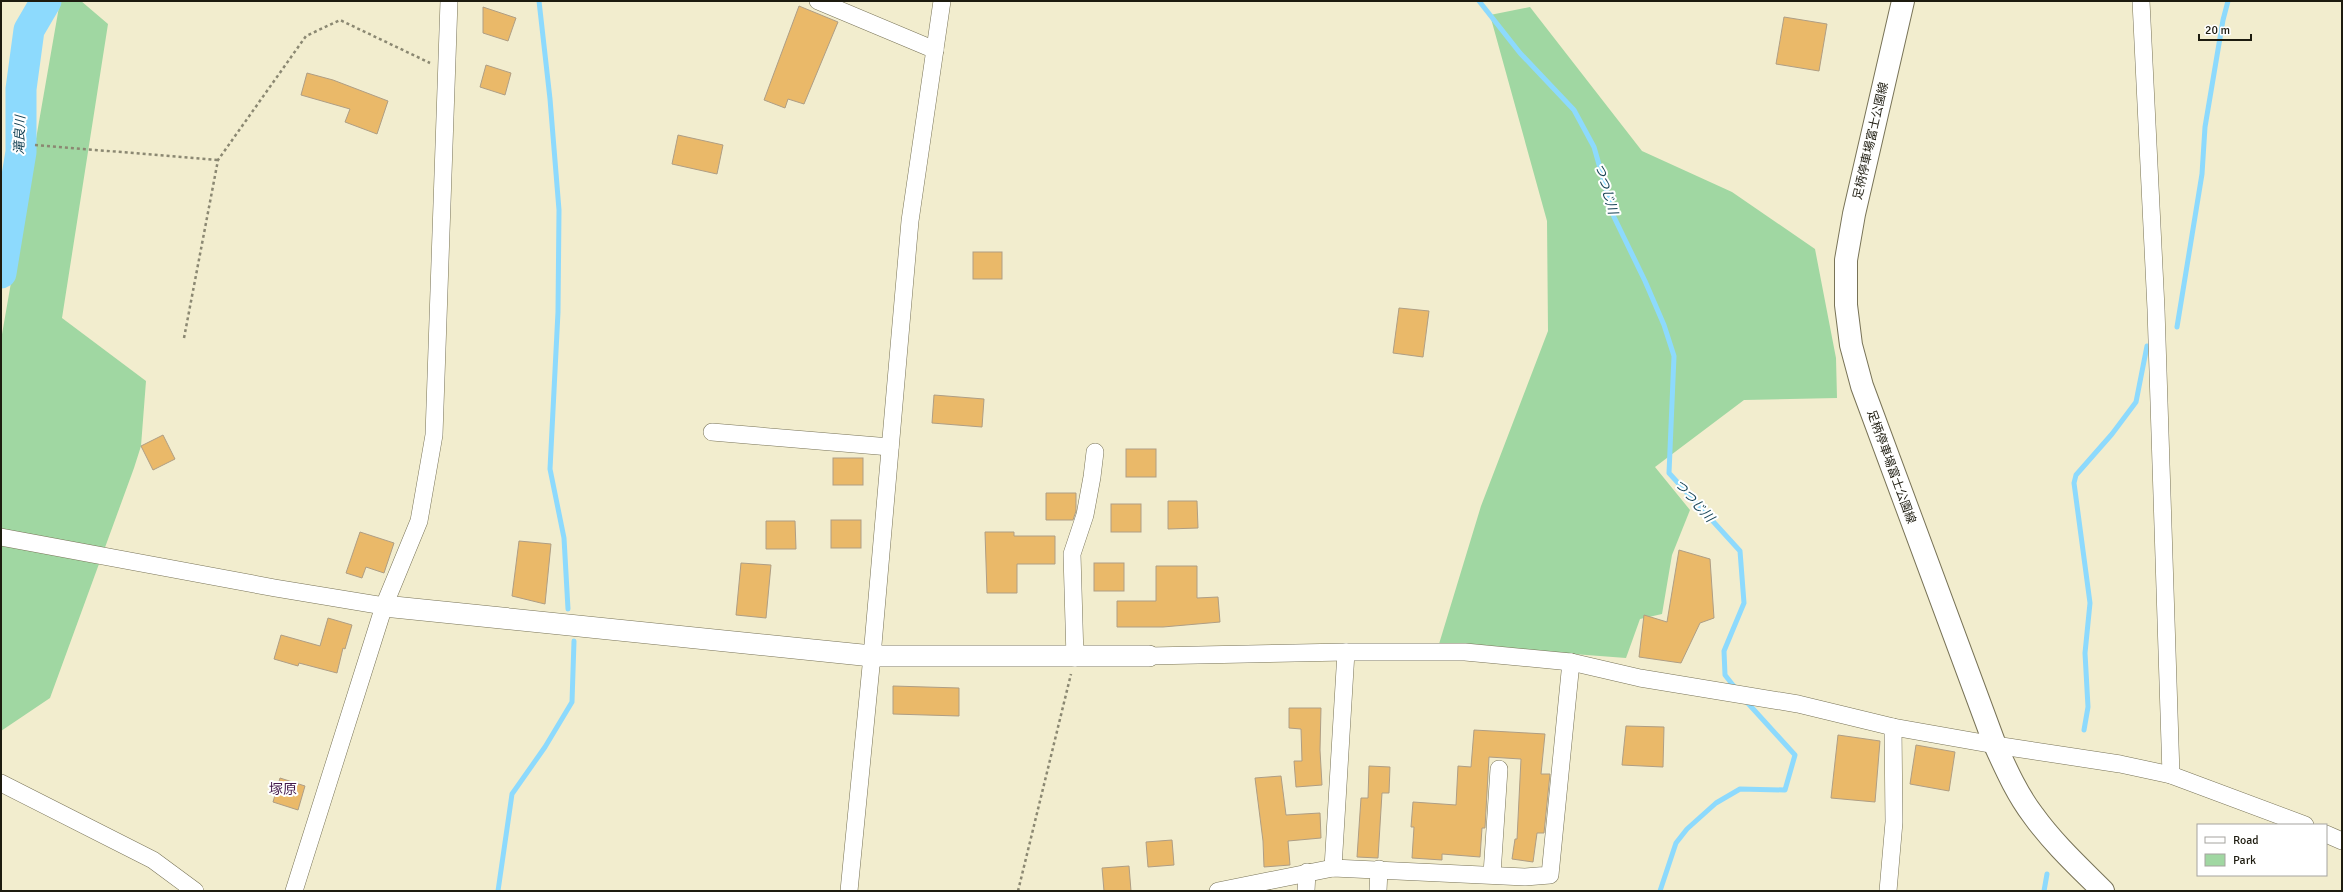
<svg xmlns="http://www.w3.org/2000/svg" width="2343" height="892" font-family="Signika,'Noto Sans JP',sans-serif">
  <rect width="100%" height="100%" fill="#f2edce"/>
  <g fill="#a0d7a2">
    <polygon points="60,1 81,1 108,24 62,318 146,381 141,446 134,468 50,698 1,731 1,340"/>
    <polygon points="1530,7 1642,151 1732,192 1815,249 1836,358 1837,398 1744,400 1655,467 1690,510 1672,555 1662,614 1640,619 1626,658 1439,644 1481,506 1548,331 1547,221 1490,15"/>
  </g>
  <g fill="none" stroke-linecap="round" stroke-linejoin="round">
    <g stroke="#8ddafd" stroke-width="5">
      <polyline points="539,1 550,99 559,210 558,312 550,469 564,538 568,609"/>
      <polyline points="1479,1 1520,53 1574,110 1594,147 1614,217 1645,281 1664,325 1674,356 1669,473 1740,551 1744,603 1724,651 1725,675 1736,689"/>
      <polyline points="2177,327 2202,174 2205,127 2223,20 2228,1"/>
      <polyline points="2084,730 2088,707 2085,653 2090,603 2074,483 2076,475 2112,434 2136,402 2147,346"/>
      <polyline points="498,891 512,794 545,747 572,702 574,641"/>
      <polyline points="1660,891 1676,843 1687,829 1716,803 1740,789 1785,790 1795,755 1745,700"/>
      <polyline points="2044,891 2047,874"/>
    </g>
    <polyline stroke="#8ddafd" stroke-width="31" points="1,273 21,152 21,89 29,30 46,1"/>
  </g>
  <g fill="#eab969" stroke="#af9e84">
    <polygon points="799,6 838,22 804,104 788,99 785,108 764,100"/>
    <polygon points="483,7 516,18 508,41 483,33"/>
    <polygon points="1784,17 1827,24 1819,71 1776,64"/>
    <polygon points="486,65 511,73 505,95 480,87"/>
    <polygon points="307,73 333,80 388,101 377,134 345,122 350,109 301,95"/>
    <polygon points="678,135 723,145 717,174 672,164"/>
    <rect x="973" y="252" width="29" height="27"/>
    <polygon points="1399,308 1429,311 1423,357 1393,353"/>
    <polygon points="934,395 984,399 982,427 932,423"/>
    <polygon points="163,435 175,459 153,470 141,446"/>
    <rect x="1126" y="449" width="30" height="28"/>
    <rect x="833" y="458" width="30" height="27"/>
    <polygon points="1046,493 1076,493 1076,511 1073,520 1046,520"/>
    <polygon points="1168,501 1197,501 1198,528 1168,529"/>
    <rect x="1111" y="504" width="30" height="28"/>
    <rect x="831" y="520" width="30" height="28"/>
    <polygon points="766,521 795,521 796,549 766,549"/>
    <polygon points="360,532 394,543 384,573 366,567 362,578 346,573"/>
    <polygon points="985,532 1014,532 1014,536 1055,536 1055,564 1017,564 1017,593 987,593"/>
    <polygon points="519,541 551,544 545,604 512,596"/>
    <polygon points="1679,550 1710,559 1714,618 1700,623 1681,663 1639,657 1644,615 1667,622"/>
    <polygon points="741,563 771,565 766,618 736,615"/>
    <rect x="1094" y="563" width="30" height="28"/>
    <polygon points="1156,566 1197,566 1197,598 1218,597 1220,622 1163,627 1117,627 1117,601 1156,601"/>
    <polygon points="328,618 352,625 345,649 343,648 337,673 299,663 298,666 274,659 281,635 320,646"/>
    <polygon points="893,686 959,688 959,716 893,714"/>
    <polygon points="1289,708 1321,708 1320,750 1322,785 1296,787 1294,761 1302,761 1301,729 1289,728"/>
    <polygon points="1626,726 1664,727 1663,767 1622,765"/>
    <polygon points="1474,730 1545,734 1541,774 1550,774 1544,833 1537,833 1533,862 1512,859 1515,839 1517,839 1521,759 1489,757 1485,828 1482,828 1480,857 1442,854 1442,860 1412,858 1414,827 1411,827 1413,802 1456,805 1458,766 1471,767"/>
    <polygon points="1838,735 1880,741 1875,802 1831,798"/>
    <polygon points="1916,745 1955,752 1949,791 1910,784"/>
    <polygon points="1369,766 1390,767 1389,793 1382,793 1378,858 1357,857 1361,798 1368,798"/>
    <polygon points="1281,776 1286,815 1320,813 1321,838 1288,841 1290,865 1264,867 1263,841 1255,778"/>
    <polygon points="280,778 305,786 298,810 273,802"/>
    <polygon points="1172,840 1174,865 1148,867 1146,842"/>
    <polygon points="1129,866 1131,891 1104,891 1102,868"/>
  </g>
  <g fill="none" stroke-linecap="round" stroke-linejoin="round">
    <defs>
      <g id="minor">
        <polyline points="818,1 935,50"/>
        <polyline points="2141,1 2156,309 2171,775"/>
        <polyline points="712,432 890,447"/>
        <polyline points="1,537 275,588 384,606"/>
        <polyline points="1149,656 1346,652 1465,652 1571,662 1640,678 1798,704 1893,727 1995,745 2120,764 2171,775 2305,825"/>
        <polyline points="1075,658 1072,554 1085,515 1092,477 1095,452"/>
        <polyline points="1,783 153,860 195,891"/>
        <polyline points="2326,834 2342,841"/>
        <polyline points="1333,868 1346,652"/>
        <polyline points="1492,874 1499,769"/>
        <polyline points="294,891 384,606 419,521 434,435 449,1"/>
        <polyline points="849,891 872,656 910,221 942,1"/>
        <polyline points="1218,891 1333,868 1525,877 1550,875 1571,662"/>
        <polyline points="1306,891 1307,872"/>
        <polyline points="1378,891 1379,869"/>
        <polyline points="1888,891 1894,822 1893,727"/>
      </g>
      <polyline id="tertiary" points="384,606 872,656 1149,656"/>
      <path id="secondary" d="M 1903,1 L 1854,214 L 1846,260 L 1846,305 L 1851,345 L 1862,386 L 1995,745 C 2006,769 2017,794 2033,815 C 2053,843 2079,867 2103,891"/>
    </defs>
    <use href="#minor" stroke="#787357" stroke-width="18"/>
    <use href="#tertiary" stroke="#787357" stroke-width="22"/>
    <use href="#secondary" stroke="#787357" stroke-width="24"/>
    <g stroke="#8b8872" stroke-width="2.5" stroke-dasharray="3 3" stroke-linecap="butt">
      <polyline points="35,145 218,160"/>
      <polyline points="184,338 218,160 306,36 340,20 430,63"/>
      <polyline points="1018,891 1071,674"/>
    </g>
    <use href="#minor" stroke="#fff" stroke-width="17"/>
    <use href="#tertiary" stroke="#fff" stroke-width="21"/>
    <use href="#secondary" stroke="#fff" stroke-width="22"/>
  </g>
  <g text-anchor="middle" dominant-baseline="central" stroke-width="4" stroke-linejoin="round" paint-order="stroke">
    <g font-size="12" fill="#1d1b0f" stroke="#fff">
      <text transform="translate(1871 141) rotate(-77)">足柄停車場富士公園線</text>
      <text transform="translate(1891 467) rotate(70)">足柄停車場富士公園線</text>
    </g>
    <g font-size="13" font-style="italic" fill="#184557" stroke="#fff">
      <text transform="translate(20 135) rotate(-88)">滝良川</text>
      <text transform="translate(1606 189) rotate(74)">つつじ川</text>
      <text transform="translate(1694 501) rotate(48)">つつじ川</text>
    </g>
    <g font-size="14" fill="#441a4d" stroke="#fff">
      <text x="283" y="789">塚原</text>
    </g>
  </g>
  <rect width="2343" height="892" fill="none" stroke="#1d1b0f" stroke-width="4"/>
  <rect x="2197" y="824" width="130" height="52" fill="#ffffff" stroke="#a5a49f"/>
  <rect x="2205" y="837" width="20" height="6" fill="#ffffff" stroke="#a5a49f"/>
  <text x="2233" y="844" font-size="12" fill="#1d1b0f">Road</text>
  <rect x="2205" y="854" width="20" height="12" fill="#a0d7a2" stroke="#a5a49f"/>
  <text x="2233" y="864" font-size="12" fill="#1d1b0f">Park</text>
  <path d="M2199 34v6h52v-6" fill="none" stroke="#1d1b0f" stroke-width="2"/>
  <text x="2205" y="34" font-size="12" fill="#1d1b0f" stroke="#ffffff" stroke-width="3" paint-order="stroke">20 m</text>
</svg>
